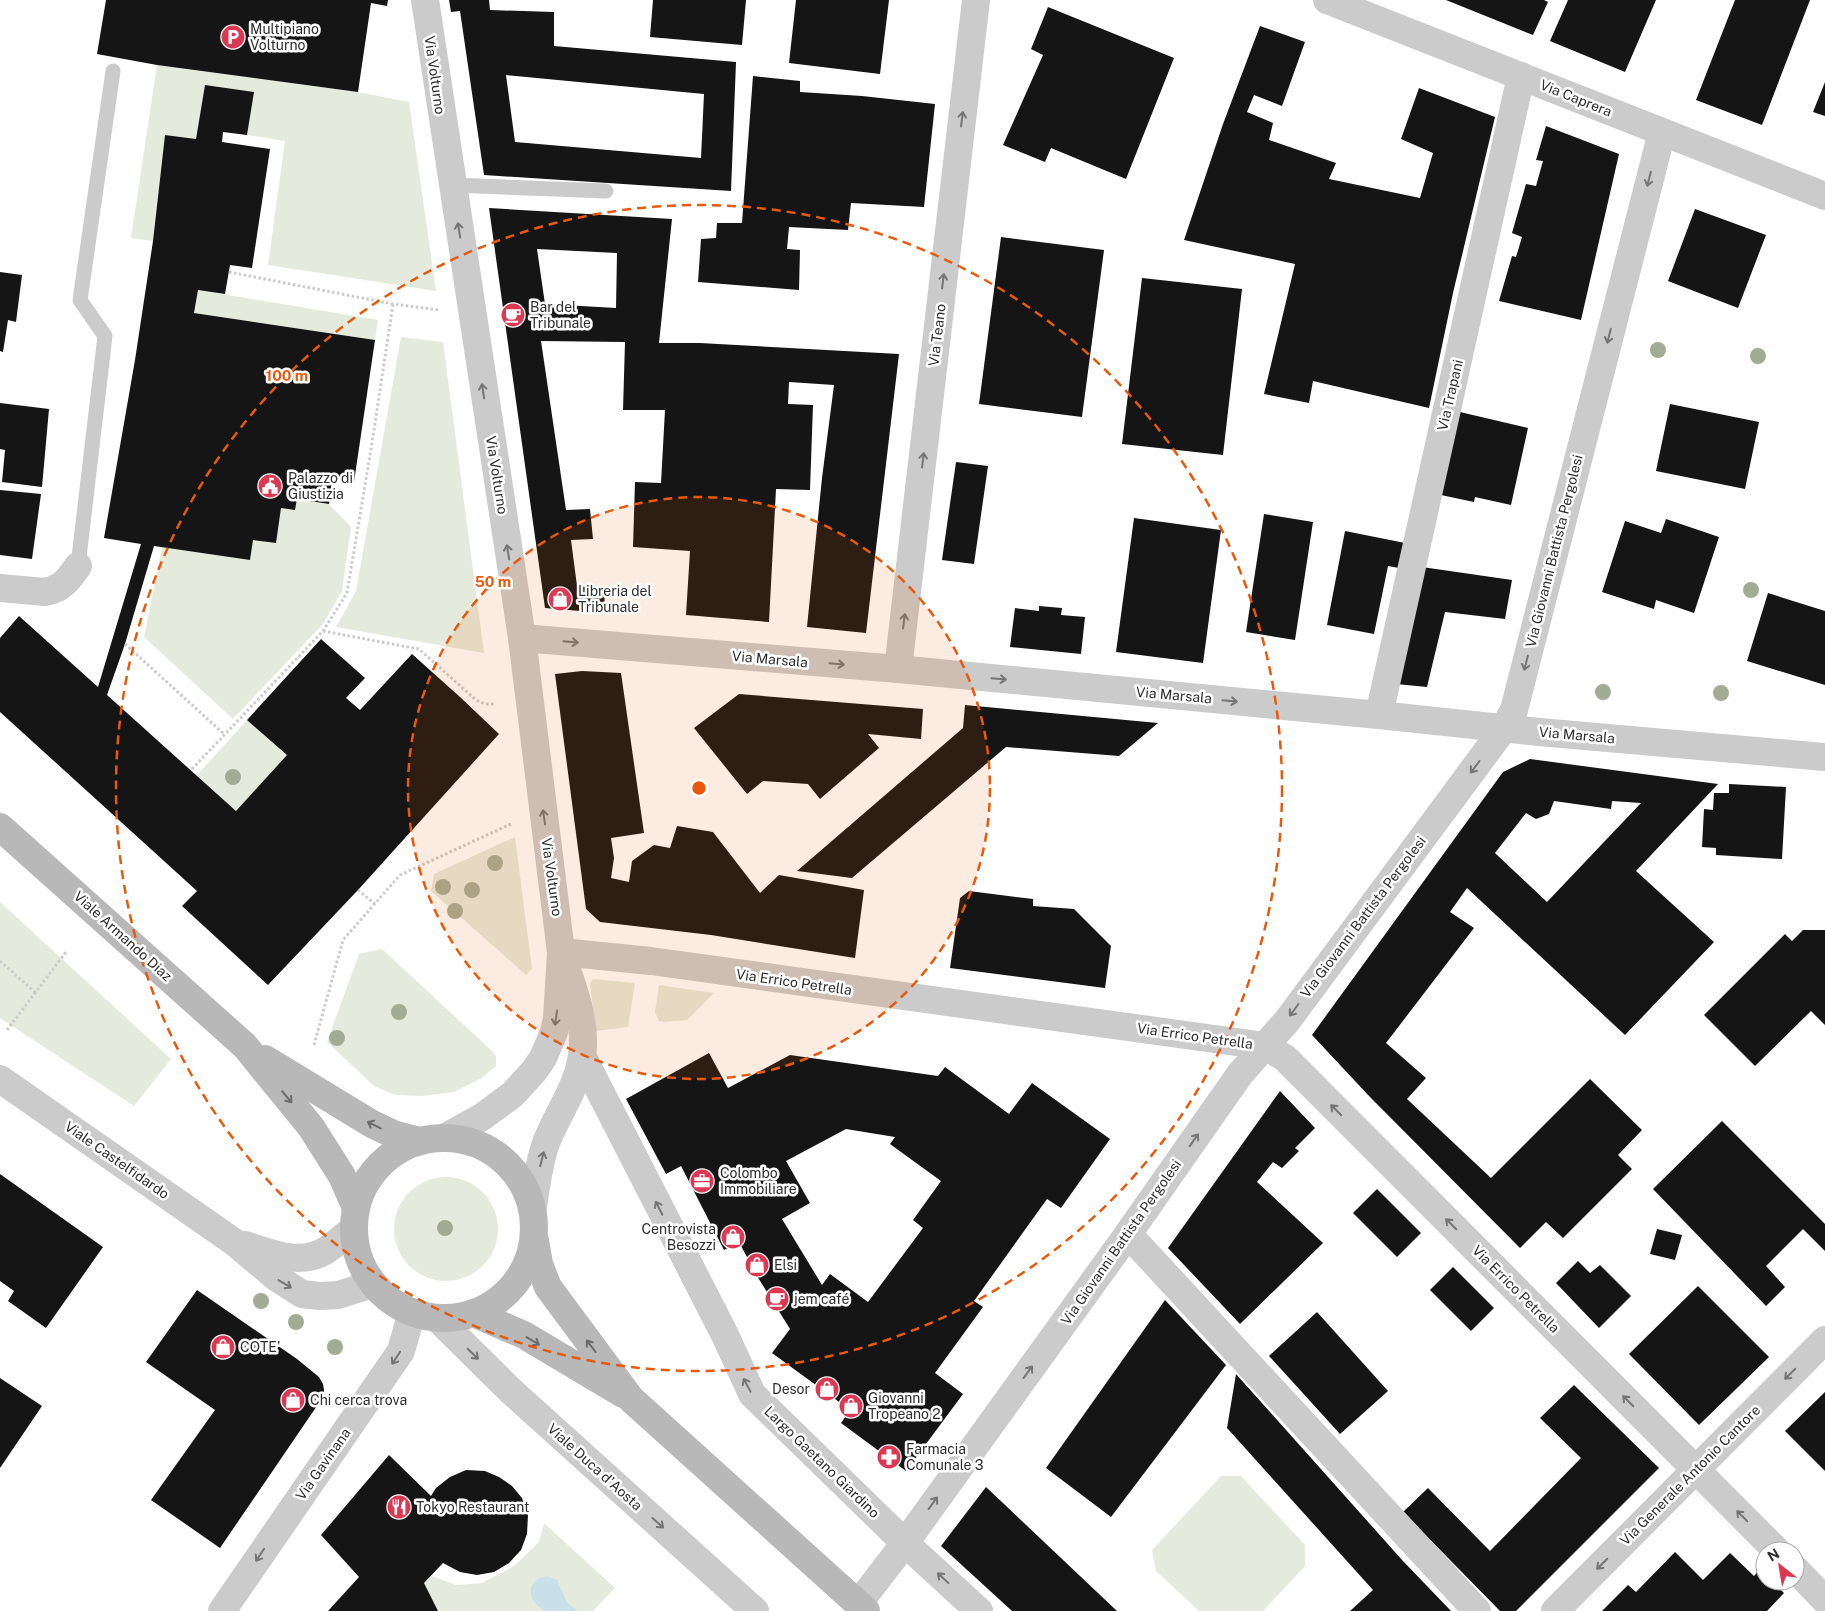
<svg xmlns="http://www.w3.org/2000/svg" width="1825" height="1611" font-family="'Public Sans',sans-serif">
  <rect width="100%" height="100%" fill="#fff"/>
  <g fill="#e5ebdc">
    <polygon points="157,65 358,92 409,102 436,291 268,265 285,141 247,135 253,92 205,85 196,139 165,135 153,241 131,238"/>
    <polygon points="198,290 378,320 375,340 194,313"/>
    <polygon points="401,337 443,342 484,653 336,627 356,591"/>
    <polygon points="297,499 329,504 351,527 342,591 323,624 233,719 144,637 162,547 250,560 253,540 275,543 281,508 295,510"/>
    <polygon points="247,720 287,755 236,811 197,775"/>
    <polygon points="515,837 532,969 526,975 431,891 434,874"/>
    <polygon points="0,902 171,1059 134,1106 0,1018"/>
    <polygon points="382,949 492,1051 496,1056 496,1066 480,1079 454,1092 422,1096 395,1095 374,1086 327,1042 359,954"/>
    <polygon points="593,979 635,983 628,1027 596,1031 590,984"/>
    <polygon points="659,985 714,993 687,1020 663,1022 659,1021 655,1012"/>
    <circle cx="446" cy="1229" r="52"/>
    <polygon points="1221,1476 1241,1476 1305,1545 1305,1566 1263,1611 1199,1611 1156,1571 1152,1550"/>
    <polygon points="544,1523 615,1588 593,1611 438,1611 424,1583 432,1576 456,1585 482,1583 514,1566 539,1542"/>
  </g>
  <path fill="#c9e0ea" d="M 547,1576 L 557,1580 L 567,1602 L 577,1611 C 568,1611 555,1611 546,1611 C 543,1610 541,1608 539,1607 C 526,1596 528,1579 547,1576 Z"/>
  <g fill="#151515" fill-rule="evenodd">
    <polygon points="106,0 388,0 387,6 371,3 358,92 157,65 97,54"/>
    <path d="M 449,0 L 489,0 L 490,10 L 554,12 L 554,46 L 736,62 L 731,191 L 484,175 L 460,11 L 451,12 ZM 506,75 L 704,94 L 701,158 L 515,142 Z"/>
    <polygon points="653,0 746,0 742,45 650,37"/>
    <polygon points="796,0 889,0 880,74 789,63"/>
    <polygon points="1446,0 1544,0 1548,2 1533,35"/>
    <polygon points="1568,0 1656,0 1625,72 1550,41"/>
    <polygon points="1735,0 1810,0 1762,125 1696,100"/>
    <polygon points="1048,7 1174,58 1126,179 1051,148 1045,162 1003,145 1043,55 1031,49"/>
    <polygon points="1260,26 1305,42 1282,106 1254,95 1247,112 1273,123 1269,140 1336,163 1329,179 1420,198 1433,153 1401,139 1419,88 1495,117 1453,293 1429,408 1313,381 1309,403 1264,394 1295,264 1184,240 1223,124"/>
    <polygon points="753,76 800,81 800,92 862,96 935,104 924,207 851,203 848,230 789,227 787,249 800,250 799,290 698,282 701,239 716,238 717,223 742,223"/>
    <polygon points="1825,82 1825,116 1813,112"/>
    <polygon points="205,85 254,92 247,135 223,132 222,142 270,149 252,268 230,265 225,294 198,290 194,313 375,340 354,482 332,479 329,504 297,499 295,510 281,508 276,543 253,540 250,560 154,546 125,644 107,695 236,811 287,755 247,720 321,639 365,678 346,698 360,710 412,654 460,697 499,734 358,890 268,985 182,906 197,891 0,712 0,638 19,616 98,687 141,544 104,538 135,360 153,241 165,135 196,139"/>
    <polygon points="1546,126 1619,154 1581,320 1499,301 1512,256 1516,257 1522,237 1512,233 1526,184 1536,186 1543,161 1536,160"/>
    <path d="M 489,208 L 672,219 L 659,343 L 700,343 L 899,354 L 866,633 L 807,627 L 822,478 L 834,385 L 789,382 L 788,404 L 813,405 L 810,490 L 776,489 L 769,622 L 686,615 L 690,551 L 633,547 L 635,482 L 661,483 L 665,410 L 623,410 L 625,342 L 541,341 L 566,510 L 590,509 L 593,539 L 571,540 L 577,586 L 605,589 L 604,613 L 545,608 ZM 537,249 L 617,253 L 616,308 L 545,304 Z"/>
    <polygon points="1695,209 1766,235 1738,308 1668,281"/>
    <polygon points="1001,237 1104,250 1082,417 979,404"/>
    <polygon points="0,272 22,275 16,322 8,320 3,352 0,351"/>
    <polygon points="1142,278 1242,289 1223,455 1122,444"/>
    <polygon points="0,403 49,409 42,487 2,482 5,450 0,449"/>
    <polygon points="1670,404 1759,422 1745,489 1656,471"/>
    <polygon points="1460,412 1528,428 1511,505 1475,497 1474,502 1441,495"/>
    <polygon points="956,462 988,466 974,564 942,560"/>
    <polygon points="0,490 41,494 32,559 0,555"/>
    <polygon points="1264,514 1313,522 1295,640 1246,632"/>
    <polygon points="1134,518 1221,530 1203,663 1116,652"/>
    <polygon points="1666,519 1719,537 1694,613 1656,600 1654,609 1602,592 1625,521 1661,533"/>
    <polygon points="1345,531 1405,543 1399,568 1388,566 1374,634 1327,625"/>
    <polygon points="1422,567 1512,580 1505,619 1445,612 1427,687 1396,684"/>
    <polygon points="1768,593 1825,611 1825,685 1747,661"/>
    <polygon points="1039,606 1062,608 1061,615 1085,617 1081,654 1010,647 1015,608 1039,611"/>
    <polygon points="582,671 621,673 644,833 611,838 614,858 611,878 629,882 632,861 654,845 670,848 677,826 713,832 760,893 779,875 864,890 855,958 711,935 600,922 586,909 555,674"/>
    <polygon points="739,694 923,709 921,739 868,734 879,748 820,799 808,784 763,781 747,794 694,728"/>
    <polygon points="965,705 1158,723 1119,756 1006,747 852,878 797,871 963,728"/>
    <path d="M 1530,759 L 1718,784 L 1636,871 L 1714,942 L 1625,1035 L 1467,888 L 1450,912 L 1474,928 L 1386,1043 L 1426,1078 L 1407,1099 L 1491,1178 L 1590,1079 L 1642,1130 L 1618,1155 L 1632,1169 L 1563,1238 L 1546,1222 L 1520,1248 L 1370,1097 L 1312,1035 L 1503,772 ZM 1554,801 L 1611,809 L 1612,801 L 1641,803 L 1547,902 L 1495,853 L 1526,813 L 1536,819 L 1549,814 Z"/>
    <polygon points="1729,784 1786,787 1782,859 1716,855 1716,848 1702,847 1704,809 1713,810 1714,793 1729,793"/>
    <polygon points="969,891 1033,899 1033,906 1074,909 1111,946 1105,988 950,968 960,898"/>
    <polygon points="1803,930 1825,930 1825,1025 1811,1011 1755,1066 1704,1015 1785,934 1792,941"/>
    <path d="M 709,1053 L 728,1088 L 790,1055 L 938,1076 L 945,1067 L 1009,1114 L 1032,1083 L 1110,1139 L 1061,1208 L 1047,1199 L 974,1301 L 983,1307 L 935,1373 L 963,1394 L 906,1471 L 841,1423 L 850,1410 L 772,1353 L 790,1329 L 757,1276 L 739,1242 L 724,1250 L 681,1166 L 666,1174 L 626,1099 ZM 846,1129 L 895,1137 L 890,1144 L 941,1181 L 913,1220 L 923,1228 L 868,1302 L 830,1274 L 822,1285 L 782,1219 L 810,1203 L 786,1161 Z"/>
    <polygon points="1280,1091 1315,1128 1295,1148 1299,1151 1282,1168 1273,1162 1257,1182 1323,1243 1240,1324 1168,1248"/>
    <polygon points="1722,1121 1825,1224 1825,1251 1803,1229 1766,1266 1785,1287 1766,1306 1653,1189"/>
    <polygon points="0,1174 103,1247 46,1328 8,1301 14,1291 0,1281"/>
    <polygon points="1377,1189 1421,1233 1397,1257 1353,1213"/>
    <polygon points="1657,1229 1682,1235 1675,1260 1650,1254"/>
    <polygon points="1578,1261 1590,1273 1600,1265 1631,1296 1599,1328 1556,1283"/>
    <polygon points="1453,1267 1494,1308 1471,1331 1430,1290"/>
    <polygon points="1698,1286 1769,1357 1699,1425 1629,1354"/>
    <polygon points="197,1290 297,1359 319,1377 323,1384 324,1390 323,1397 220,1548 151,1500 215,1410 146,1362"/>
    <polygon points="1165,1300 1226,1365 1111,1517 1046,1468"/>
    <polygon points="1317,1312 1388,1391 1340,1434 1269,1356"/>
    <polygon points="1236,1374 1403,1561 1451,1611 1350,1611 1373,1590 1227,1428"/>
    <polygon points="0,1378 42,1406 0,1468"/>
    <polygon points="1574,1385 1659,1468 1516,1611 1500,1611 1403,1512 1428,1488 1490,1551 1581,1458 1540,1418"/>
    <polygon points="1825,1392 1825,1471 1785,1431"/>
    <polygon points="389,1455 431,1496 436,1488 450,1477 466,1470 485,1471 499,1477 512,1486 522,1498 528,1515 527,1534 521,1550 509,1563 494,1572 477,1575 460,1572 443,1563 424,1583 438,1611 328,1611 359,1577 321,1535"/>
    <polygon points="986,1487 1117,1611 1012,1611 941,1546"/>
    <polygon points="1675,1552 1703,1580 1730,1553 1754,1576 1760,1569 1765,1574 1765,1581 1772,1581 1784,1593 1767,1611 1602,1611 1628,1585 1636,1592"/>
  </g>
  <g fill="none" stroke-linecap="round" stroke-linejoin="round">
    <g stroke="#cbcbcb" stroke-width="3" stroke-dasharray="2.5 2.5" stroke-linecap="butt">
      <polyline points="229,272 393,304 439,310"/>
      <polyline points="323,631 419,649 476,700 485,704 495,704"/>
      <polyline points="125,644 224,734"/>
      <polyline points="192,769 323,631 347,593 372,443 393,304"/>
      <polyline points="358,890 375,904"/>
      <polyline points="0,961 36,993"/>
      <polyline points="7,1030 66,952"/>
      <polyline points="314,1045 343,940 400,875 511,824"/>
    </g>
    <g stroke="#cbcbcb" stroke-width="15">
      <polyline points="452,185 606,191"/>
      <polyline points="78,566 105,336 80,300 113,71"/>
    </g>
    <g stroke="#cbcbcb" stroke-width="28">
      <polyline points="425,0 522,638 561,952 557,1018 554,1032 543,1058 534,1071 513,1094 482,1117 444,1138"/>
      <polyline points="1327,0 1825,196"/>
      <path d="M 0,588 L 45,592 C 62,589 69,579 78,566"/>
      <polyline points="522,638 898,669 1379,715 1539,732 1825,757"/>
      <polyline points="898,669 976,0"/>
      <polyline points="1379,715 1521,76"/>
      <polyline points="561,952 651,961 1265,1046 1285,1058 1777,1551"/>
      <polyline points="582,1056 725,1335 752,1394 905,1543 979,1611"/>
      <polyline points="0,1079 234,1242 277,1278 302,1294 320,1296 338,1295 373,1284"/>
      <path d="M 533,1207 C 536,1185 539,1163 546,1143 C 559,1109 581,1084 583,1046 C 584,1019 575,993 566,967"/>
      <polyline points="1128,1234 1477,1611"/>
      <path d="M 245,1245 C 271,1253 299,1266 325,1251 C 335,1245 344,1236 353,1229"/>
      <polyline points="439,1320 511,1391 755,1611"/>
      <polyline points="1795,1569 1825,1600"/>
      <polyline points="858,1604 905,1543 1128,1234 1240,1074 1287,1021 1504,728 1514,710 1662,132"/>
      <polyline points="222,1611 401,1351 412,1312"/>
      <polyline points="1555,1611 1825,1340"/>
    </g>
    <g stroke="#b8b8b8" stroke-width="28">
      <polyline points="0,827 245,1046 311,1127 342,1176 356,1208"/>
      <polyline points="265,1059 372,1124 393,1134 420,1141"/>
      <circle cx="444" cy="1228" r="90"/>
      <polyline points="535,1241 539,1264 548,1287 631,1399 866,1611"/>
      <polyline points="473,1313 524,1335 623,1394"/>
    </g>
  </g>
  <g fill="#a2ac94">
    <circle cx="1658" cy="350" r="8"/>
    <circle cx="1758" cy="356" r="8"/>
    <circle cx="1751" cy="590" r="8"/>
    <circle cx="1603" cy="692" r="8"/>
    <circle cx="1721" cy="693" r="8"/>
    <circle cx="233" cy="777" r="8"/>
    <circle cx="495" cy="863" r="8"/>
    <circle cx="443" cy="887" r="8"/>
    <circle cx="472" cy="890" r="8"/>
    <circle cx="455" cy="911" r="8"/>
    <circle cx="399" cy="1012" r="8"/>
    <circle cx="337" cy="1038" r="8"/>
    <circle cx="445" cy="1228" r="8"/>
    <circle cx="261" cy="1301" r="8"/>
    <circle cx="296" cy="1322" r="8"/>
    <circle cx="335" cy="1347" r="8"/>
  </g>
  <defs><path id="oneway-shaft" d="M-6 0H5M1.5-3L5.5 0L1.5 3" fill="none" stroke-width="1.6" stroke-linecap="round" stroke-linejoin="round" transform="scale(1.25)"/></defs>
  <g stroke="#757575">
    <use href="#oneway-shaft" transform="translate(962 119) rotate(-83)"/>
    <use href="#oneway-shaft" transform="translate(1649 179) rotate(104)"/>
    <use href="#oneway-shaft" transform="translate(459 230) rotate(-99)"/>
    <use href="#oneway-shaft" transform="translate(943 281) rotate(-83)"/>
    <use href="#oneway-shaft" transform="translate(1609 336) rotate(104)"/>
    <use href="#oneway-shaft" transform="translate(483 391) rotate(-99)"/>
    <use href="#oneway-shaft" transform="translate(923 460) rotate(-83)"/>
    <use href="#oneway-shaft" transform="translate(508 552) rotate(-99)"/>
    <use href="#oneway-shaft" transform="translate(904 621) rotate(-83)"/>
    <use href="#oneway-shaft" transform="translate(571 642) rotate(5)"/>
    <use href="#oneway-shaft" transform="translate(1526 663) rotate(104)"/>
    <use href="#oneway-shaft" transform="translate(837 664) rotate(5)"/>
    <use href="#oneway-shaft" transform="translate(999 679) rotate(5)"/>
    <use href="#oneway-shaft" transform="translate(1230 701) rotate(5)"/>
    <use href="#oneway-shaft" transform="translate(1475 767) rotate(127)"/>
    <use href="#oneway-shaft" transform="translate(544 817) rotate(-98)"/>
    <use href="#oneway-shaft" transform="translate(1294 1010) rotate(127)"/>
    <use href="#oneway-shaft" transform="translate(556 1018) rotate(98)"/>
    <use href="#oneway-shaft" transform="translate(1336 1110) rotate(-135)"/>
    <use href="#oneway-shaft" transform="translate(1194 1140) rotate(-55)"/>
    <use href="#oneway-shaft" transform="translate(542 1159) rotate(-76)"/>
    <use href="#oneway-shaft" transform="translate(659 1208) rotate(-117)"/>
    <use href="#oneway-shaft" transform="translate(1451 1224) rotate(-135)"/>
    <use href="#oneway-shaft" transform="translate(285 1284) rotate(31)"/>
    <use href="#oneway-shaft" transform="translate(473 1354) rotate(44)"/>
    <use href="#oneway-shaft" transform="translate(396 1358) rotate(123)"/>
    <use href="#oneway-shaft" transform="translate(1028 1372) rotate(-54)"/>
    <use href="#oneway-shaft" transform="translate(1790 1374) rotate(135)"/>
    <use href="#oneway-shaft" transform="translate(747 1385) rotate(-118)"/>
    <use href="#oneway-shaft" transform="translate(1628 1401) rotate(-135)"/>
    <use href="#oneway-shaft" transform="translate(933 1503) rotate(-54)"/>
    <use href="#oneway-shaft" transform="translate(1742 1516) rotate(-135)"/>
    <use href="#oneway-shaft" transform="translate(658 1523) rotate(42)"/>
    <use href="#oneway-shaft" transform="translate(260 1555) rotate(124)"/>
    <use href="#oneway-shaft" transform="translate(1602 1564) rotate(135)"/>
    <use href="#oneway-shaft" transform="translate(943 1578) rotate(-137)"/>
  </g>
  <g stroke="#6c6c6c">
    <use href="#oneway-shaft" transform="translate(287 1097) rotate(50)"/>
    <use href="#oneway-shaft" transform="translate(374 1125) rotate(-153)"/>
    <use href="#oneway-shaft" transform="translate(533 1341) rotate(31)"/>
    <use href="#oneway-shaft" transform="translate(591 1346) rotate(-128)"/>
  </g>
  <circle cx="699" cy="788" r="291" fill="#e8590c" fill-opacity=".12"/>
  <g fill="none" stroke="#e8590c" stroke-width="2.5" stroke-dasharray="9 6">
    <circle cx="699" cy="788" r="291"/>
    <circle cx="699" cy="788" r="583"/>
  </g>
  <defs>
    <symbol id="parking-disc" viewBox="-11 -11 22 22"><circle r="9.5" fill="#dd3853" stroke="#fff"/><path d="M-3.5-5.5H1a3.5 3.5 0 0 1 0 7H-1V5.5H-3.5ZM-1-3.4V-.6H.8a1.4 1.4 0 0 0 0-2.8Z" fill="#fff"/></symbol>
    <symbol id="cafe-disc" viewBox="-11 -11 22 22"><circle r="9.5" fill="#dd3853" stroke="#fff"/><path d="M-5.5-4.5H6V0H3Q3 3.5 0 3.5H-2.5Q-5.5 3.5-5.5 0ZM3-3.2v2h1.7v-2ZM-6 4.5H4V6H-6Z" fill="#fff"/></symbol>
    <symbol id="civic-disc" viewBox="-11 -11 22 22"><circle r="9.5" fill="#dd3853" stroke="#fff"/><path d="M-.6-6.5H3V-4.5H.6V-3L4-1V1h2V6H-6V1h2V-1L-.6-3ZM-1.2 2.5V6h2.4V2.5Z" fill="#fff"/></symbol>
    <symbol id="shop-disc" viewBox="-11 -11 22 22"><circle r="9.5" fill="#dd3853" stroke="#fff"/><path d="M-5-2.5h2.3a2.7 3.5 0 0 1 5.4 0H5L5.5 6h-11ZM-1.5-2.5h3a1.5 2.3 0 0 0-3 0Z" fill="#fff"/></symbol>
    <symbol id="office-disc" viewBox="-11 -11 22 22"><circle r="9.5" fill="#dd3853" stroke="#fff"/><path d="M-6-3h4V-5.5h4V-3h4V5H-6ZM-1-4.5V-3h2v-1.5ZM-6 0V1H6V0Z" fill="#fff"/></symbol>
    <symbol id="pharmacy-disc" viewBox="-11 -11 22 22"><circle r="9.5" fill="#dd3853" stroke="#fff"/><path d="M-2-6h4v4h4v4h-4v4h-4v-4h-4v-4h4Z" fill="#fff"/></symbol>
    <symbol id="restaurant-disc" viewBox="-11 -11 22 22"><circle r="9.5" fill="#dd3853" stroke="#fff"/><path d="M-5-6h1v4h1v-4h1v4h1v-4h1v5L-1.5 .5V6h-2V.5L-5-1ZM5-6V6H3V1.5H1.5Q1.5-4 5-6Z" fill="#fff"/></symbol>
  </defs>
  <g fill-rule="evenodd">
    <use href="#parking-disc" x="219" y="23" width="28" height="28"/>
    <use href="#cafe-disc" x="499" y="301" width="28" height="28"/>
    <use href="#civic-disc" x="256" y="472" width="28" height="28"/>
    <use href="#shop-disc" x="546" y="585" width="28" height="28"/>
    <use href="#office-disc" x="688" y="1167" width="28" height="28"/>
    <use href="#shop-disc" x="719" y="1223" width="28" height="28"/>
    <use href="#shop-disc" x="743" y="1251" width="28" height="28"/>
    <use href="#cafe-disc" x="763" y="1285" width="28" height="28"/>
    <use href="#shop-disc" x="209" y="1333" width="28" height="28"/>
    <use href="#shop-disc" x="813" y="1375" width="28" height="28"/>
    <use href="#shop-disc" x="279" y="1386" width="28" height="28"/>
    <use href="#shop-disc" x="837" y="1392" width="28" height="28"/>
    <use href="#pharmacy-disc" x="875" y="1443" width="28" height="28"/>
    <use href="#restaurant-disc" x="385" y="1493" width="28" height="28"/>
  </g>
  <g text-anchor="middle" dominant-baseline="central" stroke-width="5" stroke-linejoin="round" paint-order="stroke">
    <g font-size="14" fill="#2e2e2e" stroke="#fff" text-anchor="start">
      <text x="250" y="29">Multipiano<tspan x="250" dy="16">Volturno</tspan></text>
      <text x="530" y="307">Bar del<tspan x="530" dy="16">Tribunale</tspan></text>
      <text x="288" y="478">Palazzo di<tspan x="288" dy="16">Giustizia</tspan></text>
      <text x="578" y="591">Libreria del<tspan x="578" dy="16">Tribunale</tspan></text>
      <text x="720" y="1173">Colombo<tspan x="720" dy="16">Immobiliare</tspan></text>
      <text x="716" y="1229" text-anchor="end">Centrovista<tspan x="716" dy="16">Besozzi</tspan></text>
      <text x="774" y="1265">Elsi</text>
      <text x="794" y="1299">jem café</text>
      <text x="240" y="1347">COTE'</text>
      <text x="810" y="1389" text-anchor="end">Desor</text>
      <text x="868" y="1398">Giovanni<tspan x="868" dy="16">Tropeano 2</tspan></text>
      <text x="310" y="1400">Chi cerca trova</text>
      <text x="906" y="1449">Farmacia<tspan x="906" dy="16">Comunale 3</tspan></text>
      <text x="416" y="1507">Tokyo Restaurant</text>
    </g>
    <g font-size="14" fill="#2e2e2e" stroke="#fff">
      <text transform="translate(435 75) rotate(82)">Via Volturno</text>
      <text transform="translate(1576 98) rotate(22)">Via Caprera</text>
      <text transform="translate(937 335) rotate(-83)">Via Teano</text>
      <text transform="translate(1450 395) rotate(-77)">Via Trapani</text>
      <text transform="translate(497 475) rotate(81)">Via Volturno</text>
      <text transform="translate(1554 551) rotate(-76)">Via Giovanni Battista Pergolesi</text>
      <text transform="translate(770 659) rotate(5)">Via Marsala</text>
      <text transform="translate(1174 695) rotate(5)">Via Marsala</text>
      <text transform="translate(1577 735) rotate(5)">Via Marsala</text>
      <text transform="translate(552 877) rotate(82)">Via Volturno</text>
      <text transform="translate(1363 917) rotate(-53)">Via Giovanni Battista Pergolesi</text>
      <text transform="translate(123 936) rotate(42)">Viale Armando Diaz</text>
      <text transform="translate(794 982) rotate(8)">Via Errico Petrella</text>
      <text transform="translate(1195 1036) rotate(8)">Via Errico Petrella</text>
      <text transform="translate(117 1160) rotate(35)">Viale Castelfidardo</text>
      <text transform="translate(1121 1242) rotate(-55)">Via Giovanni Battista Pergolesi</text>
      <text transform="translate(1516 1289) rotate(45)">Via Errico Petrella</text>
      <text transform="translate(822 1462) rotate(44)">Largo Gaetano Giardino</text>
      <text transform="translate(323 1464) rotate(-55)">Via Gavinana</text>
      <text transform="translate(595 1467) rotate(42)">Viale Duca d'Aosta</text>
      <text transform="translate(1690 1475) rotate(-45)">Via Generale Antonio Cantore</text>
    </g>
  </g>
  <circle cx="699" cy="788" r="8" fill="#e8590c" stroke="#fff" stroke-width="2.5"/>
  <g font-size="15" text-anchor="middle" font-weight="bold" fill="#e8590c" stroke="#fff" stroke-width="5" stroke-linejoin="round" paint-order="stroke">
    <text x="287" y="381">100 m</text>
    <text x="493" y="587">50 m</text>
  </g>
  <g transform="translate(1780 1566) rotate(329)"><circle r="24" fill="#ffffff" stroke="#ababab"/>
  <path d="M0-4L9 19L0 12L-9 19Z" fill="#dd3853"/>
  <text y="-8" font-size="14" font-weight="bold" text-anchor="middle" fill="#2e2e2e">N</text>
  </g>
</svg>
